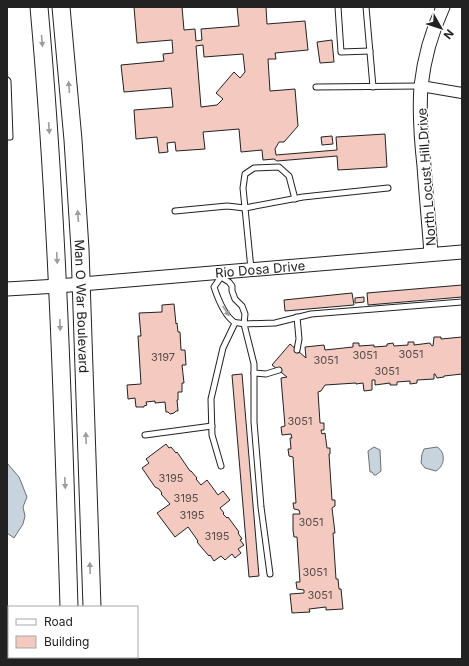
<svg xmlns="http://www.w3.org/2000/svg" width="469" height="666" font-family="Inter,sans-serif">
  <rect width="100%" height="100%" fill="#fff"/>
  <g fill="#c7d3dd" stroke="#6f6f6f">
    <polygon points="374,447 380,450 381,471 376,475 374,475 372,472 370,472 368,451"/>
    <path d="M 437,447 C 446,452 445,466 436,471 L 425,468 L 421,463 L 422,454 L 424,449 Z"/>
    <polygon points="7,463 19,477 27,497 23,507 25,516 23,524 14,538 7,533"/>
  </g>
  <g fill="#f3c9c0" stroke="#222" fill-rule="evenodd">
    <path d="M 134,7 L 182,7 L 184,30 L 195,29 L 196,41 L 202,40 L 201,29 L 239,26 L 237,7 L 266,7 L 267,24 L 305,21 L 308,50 L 275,53 L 276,59 L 268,59 L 270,91 L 295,89 L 298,126 L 284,142 L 279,142 L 275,149 L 276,155 L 337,150 L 336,137 L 385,134 L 387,167 L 338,170 L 337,156 L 277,161 L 274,159 L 263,160 L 262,150 L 241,152 L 239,129 L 203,132 L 205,149 L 176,151 L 175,142 L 167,143 L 168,152 L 159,153 L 157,137 L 136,139 L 134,110 L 173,107 L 171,88 L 124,92 L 121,65 L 164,61 L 163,54 L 173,53 L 172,40 L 137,43 ZM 203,45 L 204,57 L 243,54 L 245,72 L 240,78 L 234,72 L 216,93 L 223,99 L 217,105 L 201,107 L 196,46 Z"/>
    <polygon points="332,40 334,62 320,63 317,42"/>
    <polygon points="332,136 333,144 322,145 321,137"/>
    <polygon points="462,285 462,297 368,305 367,293"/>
    <polygon points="352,293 354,305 285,311 284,300"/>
    <polygon points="364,297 364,302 355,303 355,298"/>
    <polygon points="174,304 176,324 177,323 178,332 180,332 181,350 185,350 186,365 182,365 184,383 182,383 182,392 178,392 178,400 177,400 178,411 176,411 174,413 170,414 168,412 166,412 165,402 155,403 155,401 146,402 147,405 144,406 144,407 136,407 135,398 128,399 127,385 141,384 138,336 141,336 139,313 162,312 162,305"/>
    <polygon points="434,337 441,337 441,339 462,337 462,374 444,376 444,377 437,378 435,374 434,374 434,379 417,380 417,383 410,384 410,381 397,382 397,385 390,385 390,383 375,385 375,380 372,380 372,390 364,391 363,383 356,384 356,383 325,385 321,391 318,392 320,423 324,423 324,430 321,430 322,434 325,433 327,448 330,448 330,454 329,454 332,500 335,500 335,506 332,508 335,533 333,533 336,579 338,579 339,589 341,589 343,609 326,610 326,607 309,609 310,612 292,613 290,594 304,593 304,590 297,589 296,582 300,582 297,537 294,537 293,530 293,514 300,514 299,510 294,509 293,503 296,503 293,457 289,456 288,449 291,449 290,438 292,438 291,434 282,435 281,427 285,426 281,378 287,377 272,365 290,344 306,358 305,347 324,345 325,350 353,347 353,343 359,343 359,346 374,345 374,347 387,346 387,344 393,343 394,346 408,345 408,342 414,342 414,345 430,343 431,345 433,346"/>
    <polygon points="242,374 259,576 249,577 232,375"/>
    <polygon points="166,444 169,448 171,447 176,453 177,452 190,471 191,471 197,478 196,479 201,485 207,480 218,495 223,491 230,500 220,508 224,513 223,514 227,518 228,517 239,532 238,533 242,539 240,540 244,545 238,549 241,553 235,558 232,554 225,560 221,556 214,561 210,555 209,556 202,548 197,542 198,541 188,527 175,537 157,513 170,504 161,494 162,493 159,489 155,487 142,468 149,463 146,459"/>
  </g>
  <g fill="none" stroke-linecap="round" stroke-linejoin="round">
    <defs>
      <g id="service">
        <polyline points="338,7 341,52 370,51"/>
        <polyline points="366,7 373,87"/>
        <polyline points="7,80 8,81 10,137 7,137"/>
        <polyline points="316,87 420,86"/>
        <polyline points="175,211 227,206 245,208 243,188 245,174 254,168 279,167 289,176 295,199"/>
        <polyline points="251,269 245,208 303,197 388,188"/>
        <path d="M 221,272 L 221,277 L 214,287 C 218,299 224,315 234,322 C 237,323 241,323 244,324 L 245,314 L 242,306 L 235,299 L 232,291 L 232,286 L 229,282 L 221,277"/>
        <polyline points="297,350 299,339 297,317"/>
        <polyline points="254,373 266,374 279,370"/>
        <polyline points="145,435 212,426"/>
        <polyline points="221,466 212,435 211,399 223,348 235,323"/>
        <polyline points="270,574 261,507 254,422 254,364 244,324 275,323 311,314 462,302"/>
      </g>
      <polyline id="minor" points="421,86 462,93"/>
      <g id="tertiary">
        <path d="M 431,254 C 429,225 426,195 424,166 C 421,139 419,113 421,86 C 424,59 432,31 443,7"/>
        <path id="s1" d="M 7,289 L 58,286 L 462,252"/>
      </g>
      <g id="primary">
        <path d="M 39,7 C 57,207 63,407 69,607"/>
        <path id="s2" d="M 61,7 L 73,140 L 80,249 L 92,607"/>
        <polyline points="67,659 67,657"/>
        <polyline points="90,659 90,657"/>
      </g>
    </defs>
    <use href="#service" stroke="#222" stroke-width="7"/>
    <use href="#minor" stroke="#222" stroke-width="12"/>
    <use href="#tertiary" stroke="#222" stroke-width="15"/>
    <use href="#primary" stroke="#222" stroke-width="19"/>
    <use href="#service" stroke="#fff" stroke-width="5"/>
    <use href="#minor" stroke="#fff" stroke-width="10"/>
    <use href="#tertiary" stroke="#fff" stroke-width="13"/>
    <use href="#primary" stroke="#fff" stroke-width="17"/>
  </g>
  <defs><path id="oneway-solid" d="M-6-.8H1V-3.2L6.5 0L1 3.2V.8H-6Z"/></defs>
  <g fill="#9c9c9c">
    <use href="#oneway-solid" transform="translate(42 41) rotate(85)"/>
    <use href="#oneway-solid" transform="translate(69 87) rotate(-95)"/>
    <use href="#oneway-solid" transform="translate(49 128) rotate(86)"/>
    <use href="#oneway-solid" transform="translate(78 216) rotate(-94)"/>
    <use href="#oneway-solid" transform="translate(57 258) rotate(87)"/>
    <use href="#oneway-solid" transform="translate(226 311) rotate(57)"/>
    <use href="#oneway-solid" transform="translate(60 325) rotate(88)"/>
    <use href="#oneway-solid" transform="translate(86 438) rotate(-92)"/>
    <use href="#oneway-solid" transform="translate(65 483) rotate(88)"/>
    <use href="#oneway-solid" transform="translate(90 568) rotate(-92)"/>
  </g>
  <g text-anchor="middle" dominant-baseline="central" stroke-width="3" stroke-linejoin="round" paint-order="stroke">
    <g font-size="11" fill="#564c4a">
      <text x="411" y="354">3051</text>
      <text x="365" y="355">3051</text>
      <text x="163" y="357">3197</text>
      <text x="326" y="360">3051</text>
      <text x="387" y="371">3051</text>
      <text x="300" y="421">3051</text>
      <text x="171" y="478">3195</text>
      <text x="186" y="498">3195</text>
      <text x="192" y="515">3195</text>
      <text x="311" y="522">3051</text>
      <text x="217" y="536">3195</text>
      <text x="315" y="572">3051</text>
      <text x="320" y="595">3051</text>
    </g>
    <g font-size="13" fill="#222" stroke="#fff">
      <text transform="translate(426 177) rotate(-94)">North Locust Hill Drive</text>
      <text stroke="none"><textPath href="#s1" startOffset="254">Rio Dosa Drive</textPath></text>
      <text stroke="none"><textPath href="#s2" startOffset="300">Man O War Boulevard</textPath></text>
    </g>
  </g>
  <rect width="469" height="666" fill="none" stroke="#222222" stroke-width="16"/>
  <rect x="8" y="606" width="130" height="52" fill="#ffffff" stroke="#a7a7a7"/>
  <rect x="16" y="619" width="20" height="6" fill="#ffffff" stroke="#a7a7a7"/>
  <text x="44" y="626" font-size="12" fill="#222222">Road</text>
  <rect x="16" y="636" width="20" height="12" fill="#f3c9c0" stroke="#a7a7a7"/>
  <text x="44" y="646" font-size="12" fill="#222222">Building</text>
  <g transform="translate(441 28) rotate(129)" stroke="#ffffff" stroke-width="3" paint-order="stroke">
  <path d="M0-3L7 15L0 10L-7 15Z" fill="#222222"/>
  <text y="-6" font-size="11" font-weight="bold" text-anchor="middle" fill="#222222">N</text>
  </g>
</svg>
